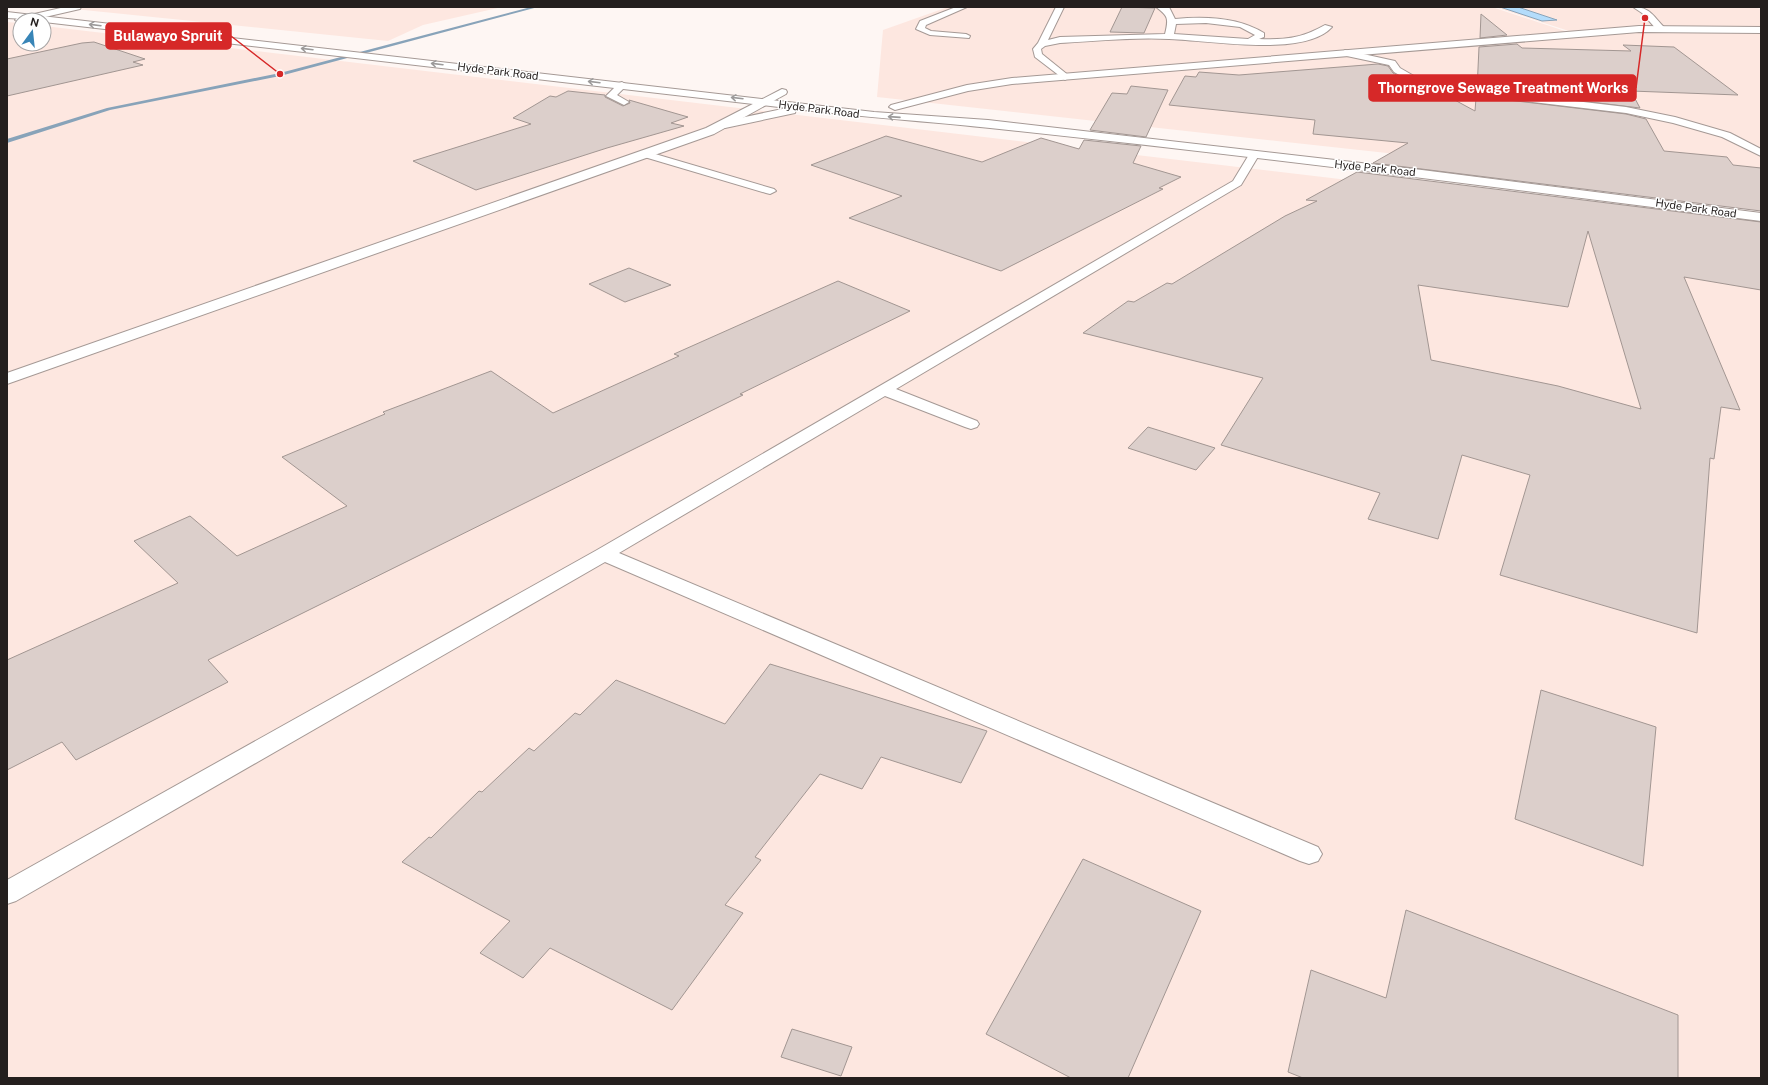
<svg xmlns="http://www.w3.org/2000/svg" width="1768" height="1085" font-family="'Public Sans',sans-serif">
  <rect width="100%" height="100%" fill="#fef6f3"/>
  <g fill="#fde7e0">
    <polygon points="81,7 502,7 423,25 388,41 74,9"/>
    <polygon points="948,7 1492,7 1580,36 1663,30 1761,32 1761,208 1396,154 877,97 883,30"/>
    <polygon points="1495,7 1753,7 1761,9 1761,29 1572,32"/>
    <polygon points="7,22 20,23 20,44 44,44 44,26 1535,202 1761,236 1761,1078 7,1078"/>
  </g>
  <polygon fill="#b3dcfb" stroke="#88a3b9" points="1500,7 1518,7 1557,20 1542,21"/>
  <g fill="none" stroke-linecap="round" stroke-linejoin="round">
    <polygon fill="#88a3b9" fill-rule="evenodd" points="531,7 538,7 280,76 110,110 7,143 7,139 107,108 280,73"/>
  </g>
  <g fill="#dccfcb" stroke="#a29692" fill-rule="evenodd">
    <polygon points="1122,7 1155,8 1144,33 1110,32"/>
    <polygon points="1481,14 1507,35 1480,38"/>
    <polygon points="94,42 145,59 133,62 143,65 7,96 7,59 82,43"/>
    <polygon points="1517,44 1522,48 1631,51 1623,45 1674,47 1738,95 1631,91 1640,108 1491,90 1477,90 1479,47"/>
    <polygon points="1378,64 1388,66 1393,73 1437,98 1451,98 1475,111 1476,98 1491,98 1626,114 1646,119 1664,151 1727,157 1733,165 1761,168 1761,211 1373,163 1408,143 1313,134 1315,120 1169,105 1185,76 1196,77 1199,72 1239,75"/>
    <polygon points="1131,86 1168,90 1146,137 1090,130 1112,93 1127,94"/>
    <polygon points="568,91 605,95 605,97 623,106 630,103 629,100 688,117 671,123 684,126 607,148 476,190 413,161 531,124 513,118 550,96 556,97"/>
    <polygon points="886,136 982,162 1041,138 1079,149 1084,140 1141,146 1133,163 1181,177 1159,188 1163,189 1001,271 849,218 902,196 811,165"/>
    <path d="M 1357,172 L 1761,222 L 1761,290 L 1684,277 L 1740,410 L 1721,407 L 1714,459 L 1710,458 L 1697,633 L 1500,575 L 1530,475 L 1462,455 L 1438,539 L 1368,519 L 1380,493 L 1221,445 L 1263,378 L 1083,333 L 1128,301 L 1134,302 L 1167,283 L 1172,284 L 1285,216 L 1317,201 L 1306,200 ZM 1588,231 L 1641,409 L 1558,386 L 1431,360 L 1418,285 L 1568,307 Z"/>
    <polygon points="629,268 671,285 625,302 589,284"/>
    <polygon points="838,281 910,311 740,394 743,395 208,660 228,682 76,760 62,742 7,770 7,660 178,583 134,541 190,516 237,556 347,506 282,457 385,414 383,412 491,371 553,413 679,356 674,354"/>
    <polygon points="1148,427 1215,448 1196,470 1128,448"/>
    <polygon points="770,664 987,731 961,783 881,757 862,789 820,774 755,857 761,860 725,905 743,913 672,1010 550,948 523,978 480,953 510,921 402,862 429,837 431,838 479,791 482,792 529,748 534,751 575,713 580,715 616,680 725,724"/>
    <polygon points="1541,690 1656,727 1643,866 1515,819"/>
    <polygon points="1083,859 1201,911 1128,1078 1071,1078 986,1034"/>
    <polygon points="1406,910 1678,1015 1678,1078 1303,1078 1288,1072 1311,970 1386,998"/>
    <polygon points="792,1029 852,1047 841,1076 781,1057"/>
  </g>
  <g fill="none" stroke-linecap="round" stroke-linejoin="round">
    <defs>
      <g id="service">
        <polygon points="956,7 967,7 926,25 925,28 931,31 966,34 970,36 969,38 930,35 916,29 920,21"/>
        <path d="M 1056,7 L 1064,7 L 1048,40 L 1060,37 L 1165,34 C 1169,18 1168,16 1156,7 L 1169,7 L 1175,19 C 1204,16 1238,17 1264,33 L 1264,37 L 1259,39 C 1286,40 1302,38 1325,25 L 1332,27 C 1304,58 1208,40 1169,39 C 1133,37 1096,41 1060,43 L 1045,46 L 1041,49 L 1042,54 L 1068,75 L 1070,77 L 1065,80 L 1035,57 L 1033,49 L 1038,43 ZM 1206,23 L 1240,27 L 1255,35 L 1248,39 L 1174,34 L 1176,24 Z"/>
        <path d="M 1633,7 C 1650,7 1653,16 1664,27 L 1664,31 L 1658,31 L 1642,13 Z"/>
        <polygon points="1345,50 1395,61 1400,68 1440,91 1491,91 1626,107 1675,117 1730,133 1761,149 1761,156 1722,137 1673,123 1626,113 1491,97 1438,97 1394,72 1389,65 1342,55 1341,53"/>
        <polygon points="622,82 627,85 617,95 629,102 624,105 606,96 619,83"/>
        <polygon points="645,151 774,189 776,191 770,194 766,193 641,156 640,154 641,152"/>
        <polygon points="1254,152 1259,155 1241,185 896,389 977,421 979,424 977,427 971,429 965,427 885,396 619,553 1318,847 1322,854 1318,861 1309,864 1300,861 605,562 16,901 7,904 7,880 597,550 1233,181 1250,153"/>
      </g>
      <g id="minor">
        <polygon points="65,7 81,7 80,9 32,20 20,20 20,23 15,20 17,18"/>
        <polygon points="1639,26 1761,27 1761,33 1639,32 1012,84 968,91 895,110 889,107 891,105 967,85 1012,78"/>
        <polygon points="782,89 786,90 787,92 786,94 714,134 7,384 7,373 706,128"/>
      </g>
      <path id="tertiary" d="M 7,12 L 874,112 L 988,120 L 1422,170 L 1761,213 L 1761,221 C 1504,188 1247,155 990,128 C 925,121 860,117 796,109 L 795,113 L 725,128 L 719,124 L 721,122 L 787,108 L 44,22 L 44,20 L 7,18 Z"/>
    </defs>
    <use href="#service" stroke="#a59995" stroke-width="2"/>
    <use href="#minor" stroke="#a59995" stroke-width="2"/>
    <use href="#tertiary" stroke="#a59995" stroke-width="2"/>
    <use href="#service" fill="#fff" fill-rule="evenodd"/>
    <use href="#minor" fill="#fff" fill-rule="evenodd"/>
    <use href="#tertiary" fill="#fff" fill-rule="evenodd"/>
  </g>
  <defs><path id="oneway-shaft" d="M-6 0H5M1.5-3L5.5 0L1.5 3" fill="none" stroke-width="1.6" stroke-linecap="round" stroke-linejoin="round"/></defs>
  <g stroke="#9c9a9a">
    <use href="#oneway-shaft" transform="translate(95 25) rotate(-173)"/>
    <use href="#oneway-shaft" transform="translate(307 49) rotate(-173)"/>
    <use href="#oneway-shaft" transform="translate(437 64) rotate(-173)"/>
    <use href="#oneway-shaft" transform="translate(594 82) rotate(-173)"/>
    <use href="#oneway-shaft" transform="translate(737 98) rotate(-173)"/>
    <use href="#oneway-shaft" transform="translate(894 117) rotate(-176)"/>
  </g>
  <g text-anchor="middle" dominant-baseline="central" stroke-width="3" stroke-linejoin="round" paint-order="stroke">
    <g font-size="11" fill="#241f1e" stroke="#fff">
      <text transform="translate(498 71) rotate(7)">Hyde Park Road</text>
      <text transform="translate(819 109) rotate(7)">Hyde Park Road</text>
      <text transform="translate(1375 168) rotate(6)">Hyde Park Road</text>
      <text transform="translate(1696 208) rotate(8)">Hyde Park Road</text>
    </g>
  </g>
  <path fill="none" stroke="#d62828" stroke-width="1.5" d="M280 74L231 36M1645 18L1636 88"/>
  <g fill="#d62828" stroke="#fff" stroke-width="1.5">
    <circle cx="280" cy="74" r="4"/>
    <circle cx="1645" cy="18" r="4"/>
  </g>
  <g fill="#d62828" stroke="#d62828" stroke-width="1.5">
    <rect x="106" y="23" width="125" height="26" rx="4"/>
    <rect x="1369" y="75" width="267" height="26" rx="4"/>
  </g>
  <g font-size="14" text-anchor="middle" font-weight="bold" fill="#fff">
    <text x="168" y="41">Bulawayo Spruit</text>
    <text x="1503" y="93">Thorngrove Sewage Treatment Works</text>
  </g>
  <rect width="1768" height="1085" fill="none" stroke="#241f1e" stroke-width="16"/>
  <g transform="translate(32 32) rotate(15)"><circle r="19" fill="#ffffff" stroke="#a7a5a5"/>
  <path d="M0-3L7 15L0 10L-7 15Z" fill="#3885b7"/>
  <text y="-6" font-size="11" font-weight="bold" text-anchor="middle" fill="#241f1e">N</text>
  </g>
</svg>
